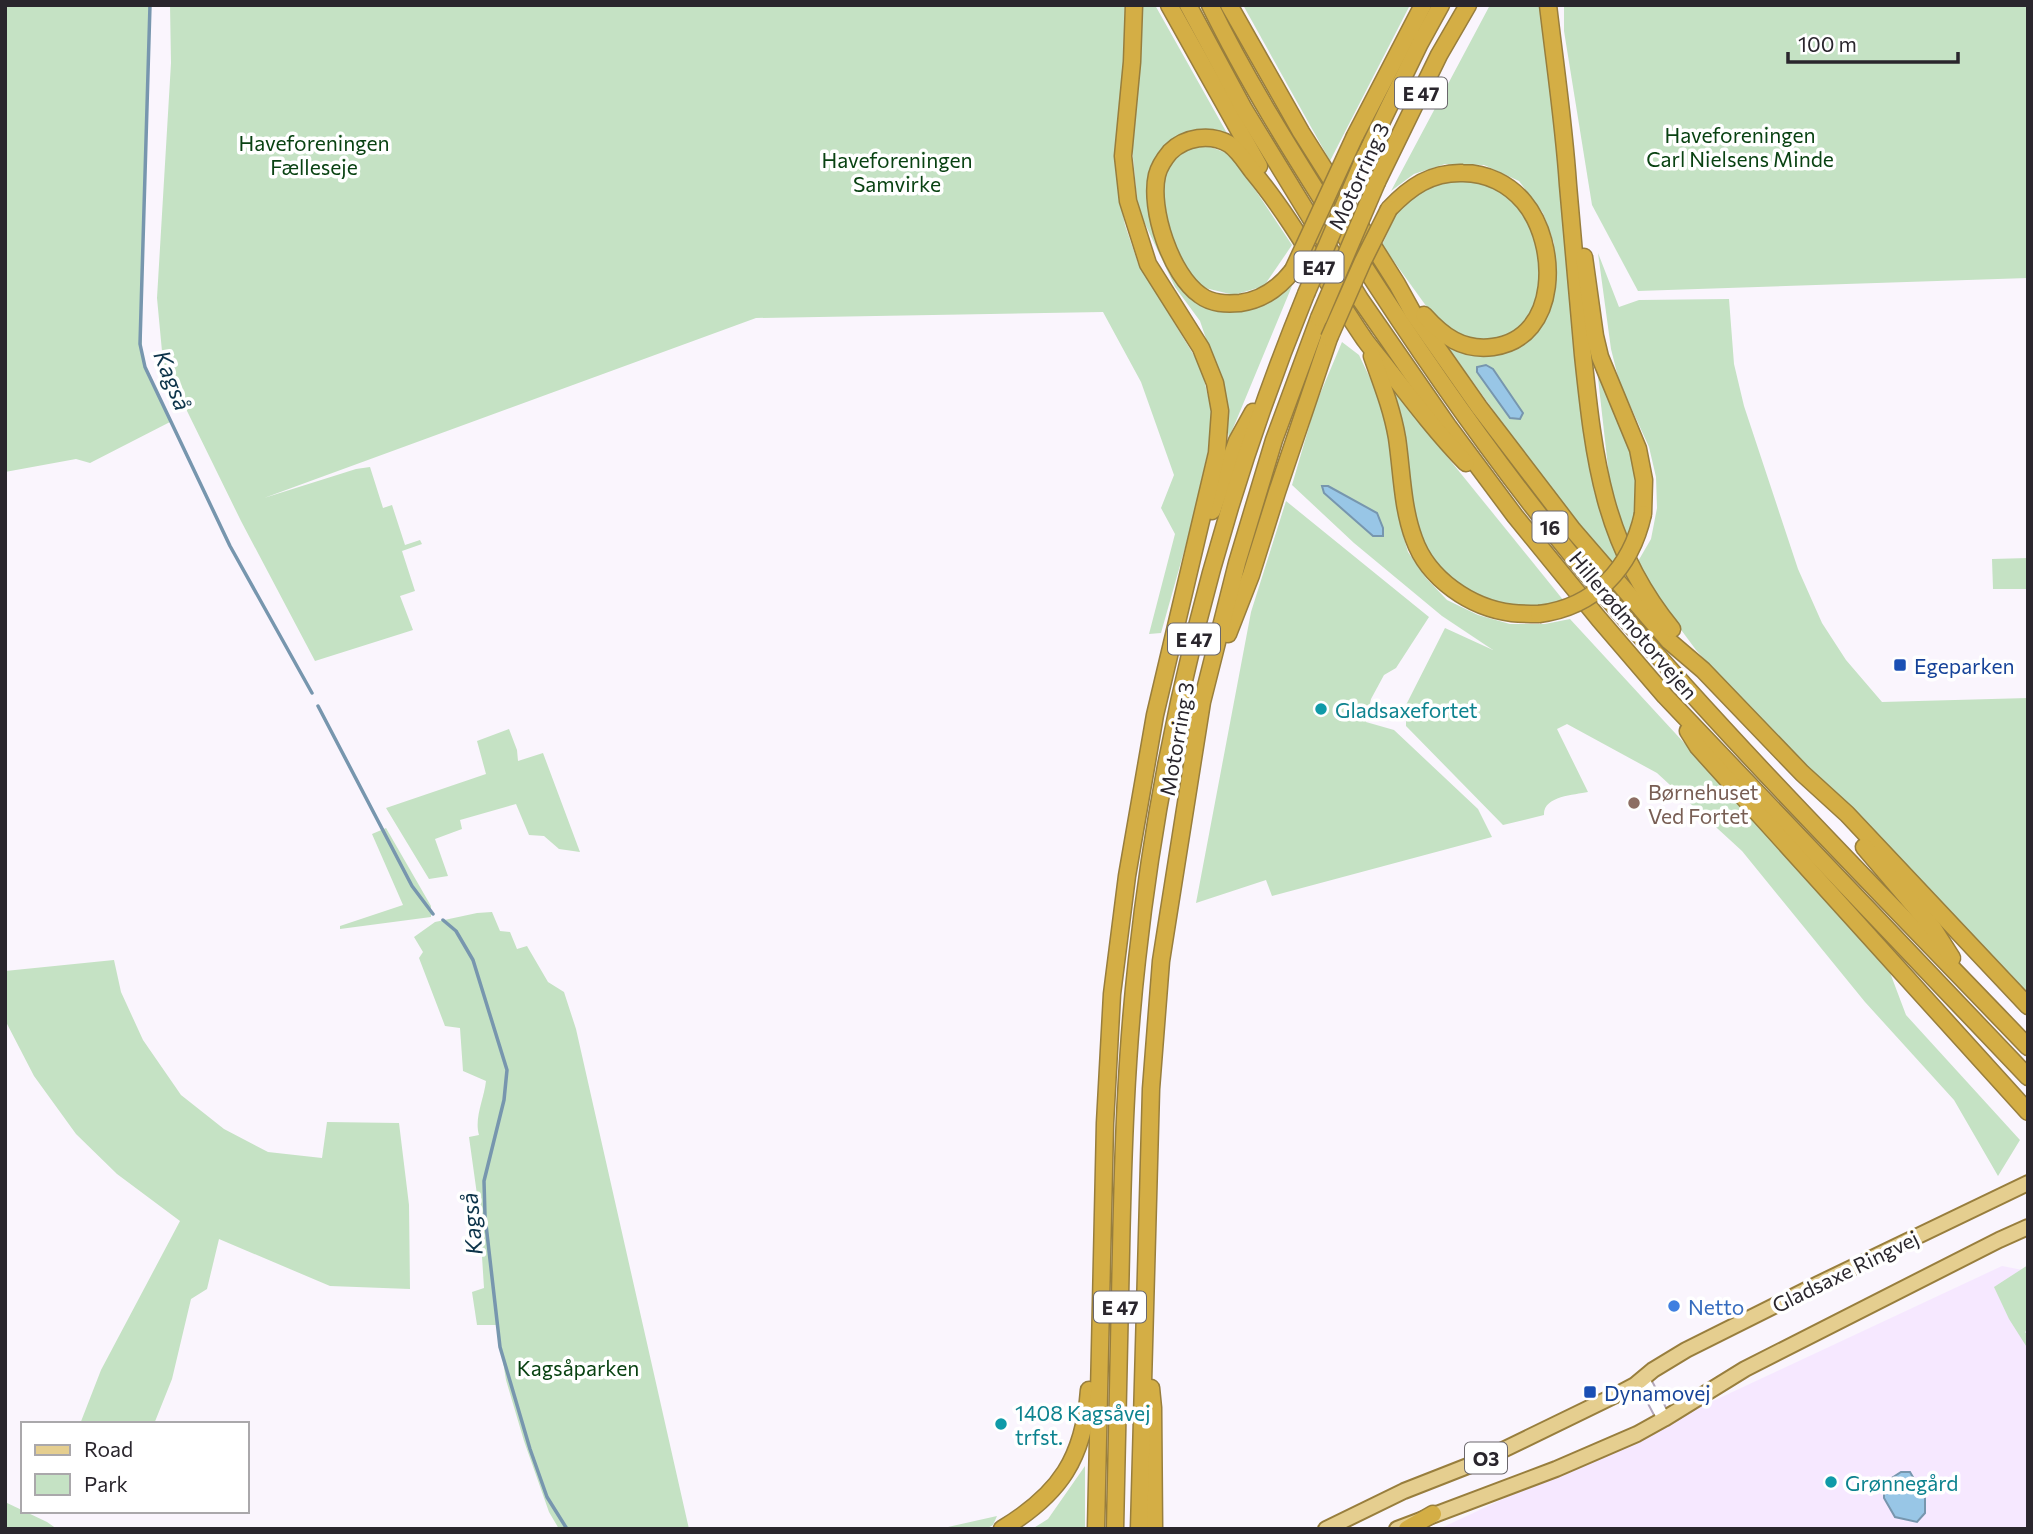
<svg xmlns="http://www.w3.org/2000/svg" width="2033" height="1534" font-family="Commissioner,sans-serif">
  <rect width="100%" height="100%" fill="#faf5fd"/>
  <polygon fill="#f6e8ff" points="2002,1266 2028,1271 2028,1529 1439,1529"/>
  <g fill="#c5e2c4">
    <polygon points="5,5 151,5 142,249 142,358 148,376 170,422 90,463 76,459 5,472"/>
    <polygon points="170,5 1128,5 1126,60 1120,105 1116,151 1118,190 1125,225 1138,263 1201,367 1212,413 1208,451 1190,530 1161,633 1149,634 1175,534 1161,508 1174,475 1141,382 1103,312 756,318 264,498 356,469 370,467 383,508 392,505 405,545 420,540 422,544 402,551 415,591 400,596 413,630 315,661 241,521 163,362 157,298 171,63"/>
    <polygon points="1139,5 1155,5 1228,135 1165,154 1152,212 1165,265 1183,287 1198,299 1264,304 1292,286 1229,438 1217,371 1200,321 1175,287 1138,209 1132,148 1139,53"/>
    <polygon points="1243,5 1410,5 1330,161"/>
    <polygon points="1490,5 1543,5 1582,392 1594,491 1620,559 1612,569 1524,453 1447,346 1490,353 1522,345 1534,334 1547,314 1555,288 1554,243 1543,213 1519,181 1484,165 1445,164 1414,174 1391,191"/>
    <polygon points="1564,5 2028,5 2028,278 1638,291 1592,205 1564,31"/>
    <polygon points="1205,145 1232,155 1292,245 1264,286 1234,295 1201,287 1181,264 1166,218 1163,185 1166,166 1181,152"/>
    <polygon points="1449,181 1480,182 1506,195 1528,218 1541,254 1542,287 1537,313 1519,331 1490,341 1461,337 1437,321 1382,245 1403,199 1425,185"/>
    <polygon points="1598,253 1619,307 1639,300 1729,299 1734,364 1744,406 1798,569 1822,623 1846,660 1882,702 2028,698 2028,993 1775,737 1696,650 1659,600 1637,563 1651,539 1657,508 1656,477 1649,447 1619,381 1611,349"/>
    <path d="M 1342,342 L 1359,355 L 1381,401 L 1389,441 L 1401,528 L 1408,552 L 1426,578 L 1447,600 L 1478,615 L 1510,624 L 1545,624 L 1570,619 L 1886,962 L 1906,1015 L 2020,1140 L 1998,1176 L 1954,1100 L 1865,1002 L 1742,851 L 1657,773 L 1567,724 L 1557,729 L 1588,792 C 1574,795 1543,796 1544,815 L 1503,825 L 1406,726 L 1406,705 L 1445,628 L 1493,650 L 1442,616 L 1354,543 L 1292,485 L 1315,406 Z"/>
    <polygon points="1597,369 1642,478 1630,544 1612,503"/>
    <polygon points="1390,386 1564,601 1532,608 1492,606 1462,595 1429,563 1418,539"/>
    <polygon points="1286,501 1429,617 1396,668 1384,675 1371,699 1366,722 1394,730 1478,809 1492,837 1272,896 1266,880 1196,903 1251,612"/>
    <polygon points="2028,558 2028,589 1993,589 1992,559"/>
    <polygon points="509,729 517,750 518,761 543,753 580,852 559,849 544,836 529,835 516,804 460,820 462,829 435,839 448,876 429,879 386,808 486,774 477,741"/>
    <polygon points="386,828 431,906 431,917 340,929 340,926 403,905 372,834"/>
    <path d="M 492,912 L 500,931 L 510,932 L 517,949 L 527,946 L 548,982 L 564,992 L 576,1029 L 689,1529 L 559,1529 L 549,1512 L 524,1441 L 506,1380 L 497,1325 L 477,1325 L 472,1292 L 484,1288 L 479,1209 L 469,1137 L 479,1135 C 474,1118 484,1099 486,1081 L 463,1071 L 460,1028 L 445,1026 L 419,958 L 423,952 L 414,937 L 435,922 L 477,913 Z"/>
    <polygon points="114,960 121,992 143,1040 181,1095 224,1129 268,1152 322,1158 327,1122 399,1123 409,1205 410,1289 330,1286 219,1239 207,1289 191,1299 172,1379 154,1424 80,1424 101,1370 180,1221 117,1174 76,1134 34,1076 5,1020 5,971"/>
    <polygon points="2028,1265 2028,1329 2025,1332 2028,1335 2028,1349 2009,1319 1994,1287"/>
    <polygon points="1085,1466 1085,1529 1032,1529 1048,1519"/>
    <polygon points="5,1502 47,1522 57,1529 5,1529"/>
    <polygon points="997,1516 993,1525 986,1529 939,1529"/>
  </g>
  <g fill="#98c6e6" stroke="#7796ae" stroke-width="2">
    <polygon points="1486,365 1493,369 1523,413 1520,419 1510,418 1477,372 1477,367"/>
    <polygon points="1328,486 1377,513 1383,528 1383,536 1373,536 1324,493 1322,486"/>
    <polygon points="1901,1472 1910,1472 1925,1498 1925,1513 1917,1522 1895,1517 1884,1498 1884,1483"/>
  </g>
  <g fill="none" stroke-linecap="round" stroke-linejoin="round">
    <g stroke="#7796ae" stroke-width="3.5">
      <polyline points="150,5 140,344 145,367 230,546 312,693"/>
      <polyline points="318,706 412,886 433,914"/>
      <polyline points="443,920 456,931 473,960 507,1070 504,1100 484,1181 485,1216 500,1347 530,1449 547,1497 567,1529"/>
    </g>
    <defs>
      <polyline id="secondary" points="1643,1379 1664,1419"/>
      <g id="primary">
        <polyline points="1326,1529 1404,1491 1478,1462 1620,1393 1635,1385 1653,1370 1686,1350 1818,1284 2028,1183"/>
        <polyline points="1397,1529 1556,1469 1637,1434 1664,1419 1745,1369 1999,1240 2028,1227"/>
      </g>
      <g id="highway">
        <polyline points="1169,5 1259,166"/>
        <polyline points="1188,5 1244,109 1360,299 1448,426 1515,516 1599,619 1665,696 2028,1077"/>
        <path d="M 1210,5 C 1248,83 1295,157 1341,230 C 1424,362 1514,491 1616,608 C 1747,760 1889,902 2028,1047"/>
        <polyline points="1229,5 1301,132 1397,284 1413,313 1479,407 1573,530 1669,641 1703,670 1802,773 1847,814 2028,1006"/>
        <path d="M 1548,5 C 1555,65 1564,125 1568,185 C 1573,242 1578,299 1583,355 C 1594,459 1603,545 1672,629"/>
        <polyline points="1355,136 1423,5"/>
        <polyline points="1365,156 1419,45 1441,5"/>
        <polyline points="1377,182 1439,55 1468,5"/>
        <path d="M 1389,209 C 1410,187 1431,172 1463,173 C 1487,173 1509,184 1524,202 C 1559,244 1560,338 1493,347 C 1462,351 1443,336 1424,315"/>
        <polyline points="1584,257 1595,336 1600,357 1638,449 1644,480 1643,514"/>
        <path d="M 1293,270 C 1280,287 1262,300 1240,303 C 1226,304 1212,304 1200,295 C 1171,275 1149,209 1157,175 C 1159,167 1165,158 1170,152 C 1185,137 1210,133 1229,144 C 1239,151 1246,163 1253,172 C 1296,224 1327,285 1365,340 C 1373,351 1383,362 1391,373 C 1415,404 1439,435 1466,463"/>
        <path d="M 1372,356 C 1382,384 1392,409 1397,438 C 1402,472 1402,507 1414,539 C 1428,579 1471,608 1512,613 C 1521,614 1530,614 1539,614"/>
        <polyline points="1212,511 1237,441 1253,412"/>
        <polyline points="1228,634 1251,575 1277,492 1329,338"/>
        <polyline points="1688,731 1698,747 2028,1112"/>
        <polyline points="1864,847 1933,928 1952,958"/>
        <polyline points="1151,1388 1153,1408 1154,1529"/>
        <path d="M 1002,1529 C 1060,1494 1084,1458 1089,1390"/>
        <polyline points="1096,1529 1105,1123 1112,994 1127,876 1155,715 1217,453 1220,411 1215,383 1201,348 1148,264 1128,201 1123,156 1132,62 1134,5"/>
        <path d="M 1115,1529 C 1117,1436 1119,1343 1121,1251 C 1123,1154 1126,1057 1137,960 C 1162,732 1219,507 1306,294"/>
        <polyline points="1139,1529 1151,1089 1161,961 1202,702 1237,563 1274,440 1319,318"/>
        <polyline points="1407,1529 1433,1514"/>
      </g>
    </defs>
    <use href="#secondary" stroke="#b3a7bb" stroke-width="16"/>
    <use href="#primary" stroke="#987e3d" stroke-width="18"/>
    <use href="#highway" stroke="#987e3d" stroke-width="19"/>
    <use href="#secondary" stroke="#fff" stroke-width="12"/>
    <use href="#primary" stroke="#e5ce8f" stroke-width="14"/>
    <use href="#highway" stroke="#d4ae45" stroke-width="16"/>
    <defs>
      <g id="highway-bridge">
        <polyline points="1293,270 1355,136"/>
        <polyline points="1306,294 1365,156"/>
        <polyline points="1319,318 1377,182"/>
        <polyline points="1329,338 1363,261 1389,209"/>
        <path d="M 1539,614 C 1595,607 1631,568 1643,514"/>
      </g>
    </defs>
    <use href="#highway-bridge" stroke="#987e3d" stroke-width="19" stroke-linecap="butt"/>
    <use href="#highway-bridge" stroke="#d4ae45" stroke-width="16"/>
  </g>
  <g fill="#1a4fb4" stroke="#fff" stroke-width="2.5">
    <rect x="1893" y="658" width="14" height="14" rx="3.5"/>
    <rect x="1583" y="1385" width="14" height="14" rx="3.5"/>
  </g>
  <g fill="#0f9aa8" stroke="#fff" stroke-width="2.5">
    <circle cx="1321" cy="709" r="7"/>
    <circle cx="1001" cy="1424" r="7"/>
    <circle cx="1831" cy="1482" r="7"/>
  </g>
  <circle fill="#8d6e63" stroke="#fff" stroke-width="2.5" cx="1634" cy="803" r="7"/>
  <circle fill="#3f7fe0" stroke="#fff" stroke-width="2.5" cx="1674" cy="1306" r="7"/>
  <g text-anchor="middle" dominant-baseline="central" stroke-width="7" stroke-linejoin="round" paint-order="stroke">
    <g fill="#fff" stroke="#6a676c" stroke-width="2">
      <rect x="1395" y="77.5" width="52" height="31" rx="5"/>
      <rect x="1294.5" y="251.5" width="49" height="31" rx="5"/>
      <rect x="1532.5" y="511.5" width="35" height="31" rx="5"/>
      <rect x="1168" y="623.5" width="52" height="31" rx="5"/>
      <rect x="1094" y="1291.5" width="52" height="31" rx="5"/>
      <rect x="1465" y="1442.5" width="42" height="31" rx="5"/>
    </g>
    <g font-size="19" font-weight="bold" fill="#2a262d">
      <text x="1421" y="93">E 47</text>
      <text x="1319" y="267">E47</text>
      <text x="1550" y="527">16</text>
      <text x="1194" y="639">E 47</text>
      <text x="1120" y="1307">E 47</text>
      <text x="1486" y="1458">O3</text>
    </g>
    <g font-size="21" fill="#094212" stroke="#fff">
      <text x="1740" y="134">Haveforeningen<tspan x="1740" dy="24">Carl Nielsens Minde</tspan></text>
      <text x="314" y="142">Haveforeningen<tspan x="314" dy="24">Fælleseje</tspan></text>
      <text x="897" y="159">Haveforeningen<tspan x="897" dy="24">Samvirke</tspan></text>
      <text x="578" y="1367">Kagsåparken</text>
    </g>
    <g font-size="21" fill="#2a262d" stroke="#fff">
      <text transform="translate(1358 176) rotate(-65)">Motorring 3</text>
      <text transform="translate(1634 625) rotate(50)">Hillerødmotorvejen</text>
      <text transform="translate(1176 739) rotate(-80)">Motorring 3</text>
      <text transform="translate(1845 1271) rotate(-26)">Gladsaxe Ringvej</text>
    </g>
    <g font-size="21" fill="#164399" stroke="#fff" text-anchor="start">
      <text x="1914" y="665">Egeparken</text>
      <text x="1604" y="1392">Dynamovej</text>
    </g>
    <g font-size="21" fill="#0d838f" stroke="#fff" text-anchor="start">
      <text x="1335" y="709">Gladsaxefortet</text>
      <text x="1015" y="1412">1408 Kagsåvej<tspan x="1015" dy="24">trfst.</tspan></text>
      <text x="1845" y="1482">Grønnegård</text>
    </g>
    <g font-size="21" fill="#785e54" stroke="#fff" text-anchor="start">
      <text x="1648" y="791">Børnehuset<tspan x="1648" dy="24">Ved Fortet</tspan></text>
    </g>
    <g font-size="21" fill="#366cbe" stroke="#fff" text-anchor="start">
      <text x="1688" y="1306">Netto</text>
    </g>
    <g font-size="23" font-style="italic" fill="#0d344a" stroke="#fff">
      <text transform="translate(173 380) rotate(68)">Kagså</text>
      <text transform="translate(471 1224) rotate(-95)">Kagså</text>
    </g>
  </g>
  <rect width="2033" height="1534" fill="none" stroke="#2a262d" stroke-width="14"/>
  <rect x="21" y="1422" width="228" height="91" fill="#ffffff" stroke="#aaa8ab" stroke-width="2"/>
  <rect x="35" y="1445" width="35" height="10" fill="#e5ce8f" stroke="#aaa8ab" stroke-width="2"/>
  <text x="84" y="1457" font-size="21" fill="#2a262d">Road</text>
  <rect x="35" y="1474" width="35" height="21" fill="#c5e2c4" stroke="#aaa8ab" stroke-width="2"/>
  <text x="84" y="1492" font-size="21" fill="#2a262d">Park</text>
  <path d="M1788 52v10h170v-10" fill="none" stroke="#2a262d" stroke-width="3.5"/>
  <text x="1798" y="52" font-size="21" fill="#2a262d" stroke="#ffffff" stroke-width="5" paint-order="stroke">100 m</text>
</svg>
